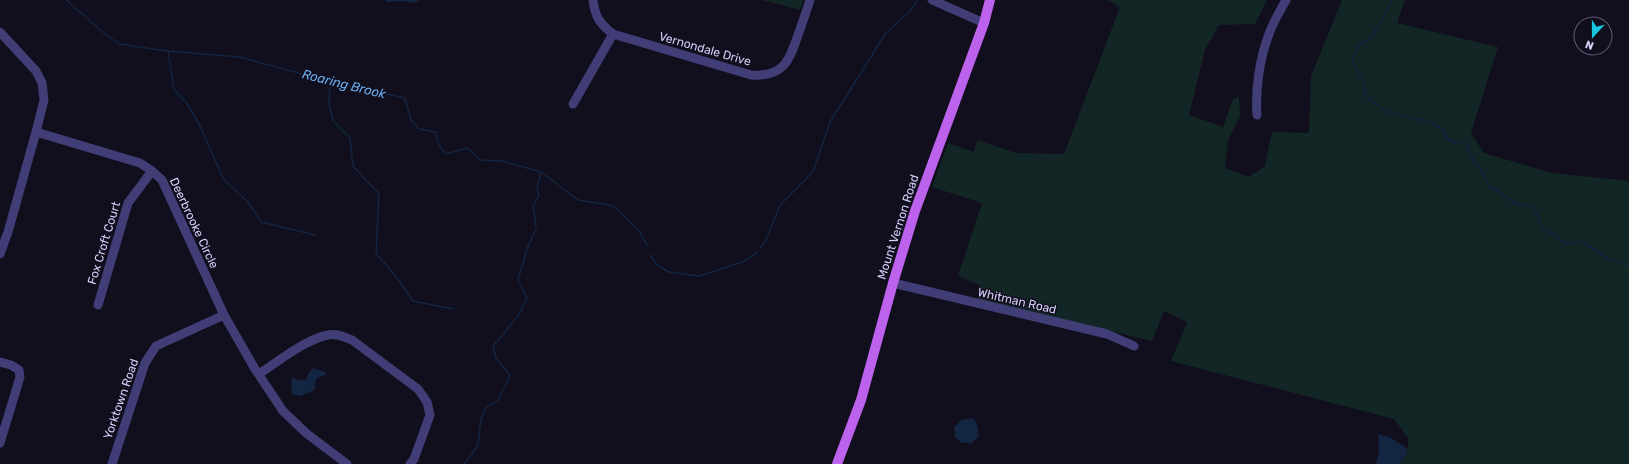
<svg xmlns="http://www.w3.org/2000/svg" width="1629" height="464" font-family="Rubik,sans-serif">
  <rect width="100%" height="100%" fill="#110e1d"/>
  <g fill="#122626">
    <polygon points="762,0 803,0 800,10"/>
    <polygon points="1107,0 1267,0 1255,24 1219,25 1205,50 1189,115 1223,127 1232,101 1239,96 1240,116 1228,141 1225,168 1249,177 1265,166 1272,132 1309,133 1311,76 1342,0 1405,0 1397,23 1498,47 1471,133 1484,153 1552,173 1629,181 1629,464 1400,464 1406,455 1409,439 1394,419 1171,361 1187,322 1164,311 1152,341 977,300 981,286 958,276 982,203 932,187 948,143 974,152 977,140 1016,153 1064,154 1120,7"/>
  </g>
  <g fill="#132541">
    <polygon points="385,0 420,0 415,3 402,1 387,2"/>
    <polygon points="312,368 325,372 327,374 316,379 315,389 314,390 301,396 293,394 291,390 292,378 293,377 298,380 305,380"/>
    <polygon points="973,418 977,424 979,436 972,443 962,443 955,437 954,428 960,420"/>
    <polygon points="1378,434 1389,437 1407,448 1406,455 1400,464 1376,464 1379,451"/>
  </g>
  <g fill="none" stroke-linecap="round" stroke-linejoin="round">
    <g stroke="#132541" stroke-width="1.5">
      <polyline points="66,0 104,33 119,44 168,51 239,57 328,81 405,98 411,120 419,129 436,132 438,144 446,154 467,148 481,160 502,161 541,172 537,189 539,195 533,207 536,226"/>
      <path d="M 1392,0 L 1380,24 L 1370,38 L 1359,45 L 1352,61 L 1363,82 L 1365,94 L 1370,100 L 1390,114 L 1402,115 L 1432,123 L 1443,129 L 1446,138 L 1456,143 L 1463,142 L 1469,146 C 1469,156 1473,159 1479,167 C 1483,173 1486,180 1490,187 C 1501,190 1505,198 1515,203 C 1520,206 1528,204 1534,207 L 1543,230 L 1554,234 L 1559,240 L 1567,244 C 1589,237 1588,249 1606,257 C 1613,260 1621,262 1629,266"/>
      <polyline points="168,51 174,90 186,102 199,124 224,180 247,201 261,222 315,235"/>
      <polyline points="330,82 329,104 333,121 350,138 353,166 379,194 376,253 398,279 413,301 453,309"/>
      <polyline points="541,172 578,200 609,205 616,208 640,232 647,245"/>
      <polyline points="760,248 766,240 780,205 813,172 830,122 886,33 910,11 917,1"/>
      <polyline points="650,255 657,265 669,272 699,276 743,262 757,253"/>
      <polyline points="464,464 478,445 481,419 486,407 498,401 510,375 496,358 493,346 519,315 527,298 518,280 528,246 536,229"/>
    </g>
    <g stroke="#413e77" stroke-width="9">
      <path d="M 593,0 C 595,17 600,24 613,34 L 751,75 C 783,77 789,62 798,35 C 802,24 806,12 810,0"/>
      <polyline points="932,0 984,23"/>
      <polyline points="0,32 36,71 42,83 44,100 36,132 8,232 0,254"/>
      <polyline points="573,104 613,34"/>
      <path d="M 1257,115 C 1255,90 1260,57 1269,34 C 1273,22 1280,11 1286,0"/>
      <polyline points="36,132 140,163 152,171 162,180 224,315 255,369 283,411 306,433 347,464"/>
      <polyline points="893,283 1107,334 1134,346"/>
      <polyline points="98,305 128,203 152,171"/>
      <polyline points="0,362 11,365 19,370 20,377 0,443"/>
      <path d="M 259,374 C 279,361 304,340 328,335 C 336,333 345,337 352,340 L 418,389 L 427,402 L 430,415 L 414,459 L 410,464"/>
      <polyline points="112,464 145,363 156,346 224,315"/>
    </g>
    <polyline stroke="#bc62ed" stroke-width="10" points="837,464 861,400 893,283 915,211 984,23 990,0"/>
  </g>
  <g text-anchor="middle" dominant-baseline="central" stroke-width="3" stroke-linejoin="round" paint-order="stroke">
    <g font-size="12" fill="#d5cffa" stroke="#110e1d">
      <text transform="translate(705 49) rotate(16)">Vernondale Drive</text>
      <text transform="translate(194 223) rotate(65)">Deerbrooke Circle</text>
      <text transform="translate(898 227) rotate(-72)">Mount Vernon Road</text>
      <text transform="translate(104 243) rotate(-73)">Fox Croft Court</text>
      <text transform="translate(1017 301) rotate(13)">Whitman Road</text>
      <text transform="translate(121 399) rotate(-71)">Yorktown Road</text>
    </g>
    <g font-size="13" font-style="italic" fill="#69aeee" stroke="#110e1d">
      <text transform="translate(344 84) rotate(14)">Roaring Brook</text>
    </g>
  </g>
  <g transform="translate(1593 36) rotate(201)"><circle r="19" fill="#110e1d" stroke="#5f5b75"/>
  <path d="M0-3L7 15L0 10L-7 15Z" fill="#19c5dc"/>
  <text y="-6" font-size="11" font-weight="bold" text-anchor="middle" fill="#d5cffa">N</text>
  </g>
</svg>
